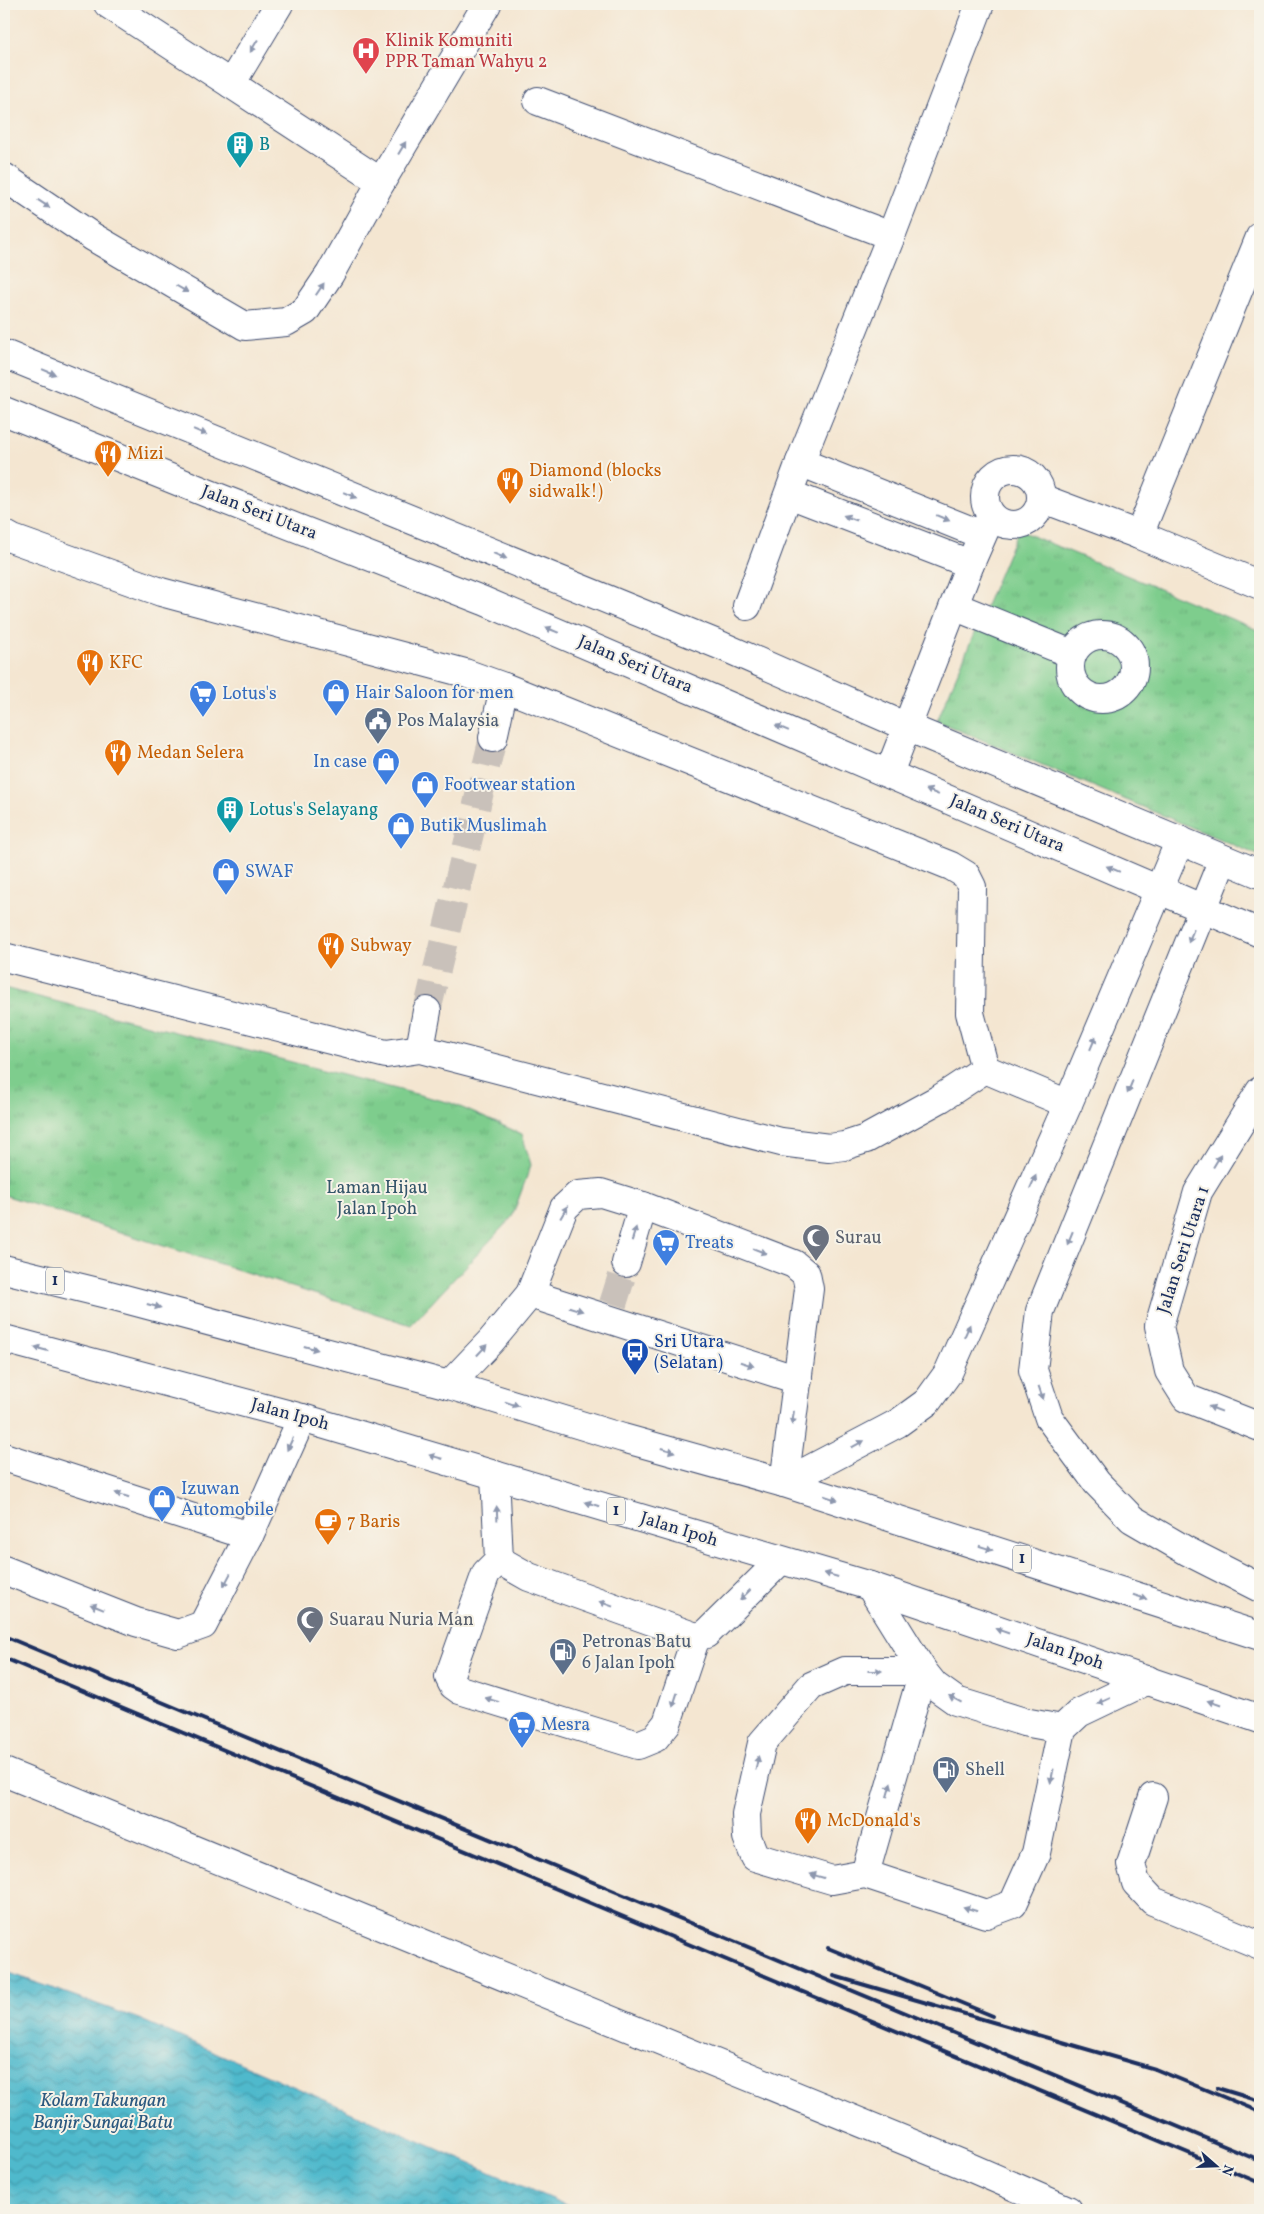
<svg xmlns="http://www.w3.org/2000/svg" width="1264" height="2214" font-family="Vollkorn,serif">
  <defs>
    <pattern id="grass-tufts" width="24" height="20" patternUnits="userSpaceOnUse" patternTransform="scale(1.25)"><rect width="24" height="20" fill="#7ecd8d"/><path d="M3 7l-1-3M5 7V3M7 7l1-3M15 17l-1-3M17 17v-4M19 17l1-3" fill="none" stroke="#6cb07c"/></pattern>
    <pattern id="water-waves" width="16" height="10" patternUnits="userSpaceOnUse" patternTransform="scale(1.25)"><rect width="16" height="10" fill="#4fb9cc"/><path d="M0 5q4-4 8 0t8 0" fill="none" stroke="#4197a9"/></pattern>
  </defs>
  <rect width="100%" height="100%" fill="#f7f3e8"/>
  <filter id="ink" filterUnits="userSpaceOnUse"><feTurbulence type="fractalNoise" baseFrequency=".02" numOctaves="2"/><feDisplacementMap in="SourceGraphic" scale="10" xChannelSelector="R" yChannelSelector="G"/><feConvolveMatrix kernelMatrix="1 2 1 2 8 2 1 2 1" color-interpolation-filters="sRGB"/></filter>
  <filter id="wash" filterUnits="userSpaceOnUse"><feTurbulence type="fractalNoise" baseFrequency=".0096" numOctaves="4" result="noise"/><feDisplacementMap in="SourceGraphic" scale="20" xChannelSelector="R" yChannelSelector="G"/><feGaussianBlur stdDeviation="1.12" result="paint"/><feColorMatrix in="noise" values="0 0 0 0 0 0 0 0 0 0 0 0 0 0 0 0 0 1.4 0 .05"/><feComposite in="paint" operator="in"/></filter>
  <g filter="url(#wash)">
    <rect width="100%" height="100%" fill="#f4e6d1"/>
    <g fill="url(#grass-tufts)" stroke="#4c7e76">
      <polygon points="1018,530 1260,631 1260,856 937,721"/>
      <polygon points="4,988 451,1103 522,1134 531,1165 512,1217 411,1325 4,1195"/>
    </g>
    <polygon fill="url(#water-waves)" stroke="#357495" points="4,1971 139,2019 577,2210 4,2210"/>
  </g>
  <g filter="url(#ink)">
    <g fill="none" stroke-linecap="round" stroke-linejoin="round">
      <g stroke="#c9c1ba" stroke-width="28" stroke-dasharray="28 14" stroke-linecap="butt">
        <polyline points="427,1011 493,738"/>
        <polyline points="613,1304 626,1263"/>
      </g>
      <defs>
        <g id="minor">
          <polyline points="108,4 231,84 279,4"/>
          <polyline points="231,84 381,182"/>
          <polyline points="538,101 891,236"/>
          <polyline points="4,177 93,237 245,326 286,322 305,311 330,274 381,182 487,4"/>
          <polyline points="4,354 722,646 907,727 1260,874"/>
          <polyline points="4,411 207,493 484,601 1260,933"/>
          <polyline points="800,462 982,535"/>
          <circle cx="1013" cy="497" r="28"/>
          <polyline points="789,494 970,564"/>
          <polyline points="1041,498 1139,535 1260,585"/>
          <polyline points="4,534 13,539 161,592 465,673 504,687 951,866 966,875 972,887 970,1013 985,1069"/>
          <polyline points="1139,535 1260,237"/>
          <polyline points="747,606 800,462 891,236 980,4"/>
          <polyline points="954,606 1072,654"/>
          <circle cx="1102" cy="667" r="32"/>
          <polyline points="493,738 504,687"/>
          <polyline points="889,773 970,564 991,516"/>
          <polyline points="4,957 386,1054 420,1049 781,1142 829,1148 844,1146 866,1139 941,1098 985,1069 1068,1104"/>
          <polyline points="420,1049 427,1011"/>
          <polyline points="1260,1091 1198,1192 1159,1326 1169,1371 1186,1398 1260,1427"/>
          <polyline points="626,1263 643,1206"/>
          <polyline points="530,1294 798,1380"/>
          <polyline points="449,1385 491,1341 530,1294 564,1208 578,1195 601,1193 643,1206 794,1264 806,1274 809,1289 784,1483"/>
          <polyline points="4,1457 249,1536 302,1418"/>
          <polyline points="495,1475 499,1560 529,1577 696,1637 706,1634 780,1561"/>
          <polyline points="499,1560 486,1573 449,1677 453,1685 460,1690 638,1745 655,1738 667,1723 696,1637"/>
          <polyline points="4,1570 136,1622 178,1634 203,1625 249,1536"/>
          <polyline points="870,1586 923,1671 935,1686 956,1701 1024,1722 1062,1729 1079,1713 1148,1680"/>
          <polyline points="4,1772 967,2166 1068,2210"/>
          <polyline points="1153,1797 1131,1864 1136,1883 1153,1901 1260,1945"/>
          <polyline points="865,1874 832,1880 755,1857 747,1837 746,1814 762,1743 811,1686 845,1671 923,1671 865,1874 986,1914 1013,1904 1036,1853 1062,1729"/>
        </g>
        <g id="highway">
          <polyline points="1223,859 1040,1311 1033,1370 1049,1418 1097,1483 1132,1519 1187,1551 1260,1588"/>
          <polyline points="4,1269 106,1294 449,1385 623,1438 784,1483 1260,1636"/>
          <polyline points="4,1339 302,1418 870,1586 1260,1719"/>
          <polyline points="784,1483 898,1423 927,1402 948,1373 1068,1104 1180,840"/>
        </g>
      </defs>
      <use href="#minor" stroke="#3c4a6f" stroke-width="30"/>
      <use href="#highway" stroke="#3c4a6f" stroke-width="30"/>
      <use href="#minor" stroke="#fff" stroke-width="28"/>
      <use href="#highway" stroke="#fff" stroke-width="28"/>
      <g stroke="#1b2f5e" stroke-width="4">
        <polyline points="4,1636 1260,2161"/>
        <polyline points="4,1658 1260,2183"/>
        <polyline points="828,1948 993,2016"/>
        <polyline points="834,1976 1155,2069 1260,2112"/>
        <polyline points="1217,2088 1260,2101"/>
      </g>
    </g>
    <defs><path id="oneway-solid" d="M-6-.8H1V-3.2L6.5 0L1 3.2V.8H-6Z" transform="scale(1.25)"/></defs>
    <g fill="#8d97ae">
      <use href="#oneway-solid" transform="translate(254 46) rotate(121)"/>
      <use href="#oneway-solid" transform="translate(402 148) rotate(-59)"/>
      <use href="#oneway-solid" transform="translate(44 204) rotate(34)"/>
      <use href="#oneway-solid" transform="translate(182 289) rotate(30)"/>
      <use href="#oneway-solid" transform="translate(320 289) rotate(-56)"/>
      <use href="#oneway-solid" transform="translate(49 372) rotate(22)"/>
      <use href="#oneway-solid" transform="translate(200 432) rotate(22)"/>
      <use href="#oneway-solid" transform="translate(350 495) rotate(23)"/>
      <use href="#oneway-solid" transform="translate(850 518) rotate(-159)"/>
      <use href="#oneway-solid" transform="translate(943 518) rotate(23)"/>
      <use href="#oneway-solid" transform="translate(500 556) rotate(22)"/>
      <use href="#oneway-solid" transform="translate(552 630) rotate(-157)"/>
      <use href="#oneway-solid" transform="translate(782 728) rotate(-157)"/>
      <use href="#oneway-solid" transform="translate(932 792) rotate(-157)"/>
      <use href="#oneway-solid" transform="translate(1113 869) rotate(-157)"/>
      <use href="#oneway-solid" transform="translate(1191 936) rotate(112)"/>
      <use href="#oneway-solid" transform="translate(1093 1043) rotate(-67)"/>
      <use href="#oneway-solid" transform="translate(1130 1087) rotate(112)"/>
      <use href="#oneway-solid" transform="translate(1217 1161) rotate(-59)"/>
      <use href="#oneway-solid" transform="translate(1033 1182) rotate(-66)"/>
      <use href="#oneway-solid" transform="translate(564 1212) rotate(-60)"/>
      <use href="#oneway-solid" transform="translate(634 1234) rotate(-73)"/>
      <use href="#oneway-solid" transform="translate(1070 1238) rotate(112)"/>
      <use href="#oneway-solid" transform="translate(760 1251) rotate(21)"/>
      <use href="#oneway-solid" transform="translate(154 1306) rotate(15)"/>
      <use href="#oneway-solid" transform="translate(576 1309) rotate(18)"/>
      <use href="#oneway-solid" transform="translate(967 1331) rotate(-66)"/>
      <use href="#oneway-solid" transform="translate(311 1348) rotate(15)"/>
      <use href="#oneway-solid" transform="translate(41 1349) rotate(-165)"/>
      <use href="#oneway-solid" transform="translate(482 1350) rotate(-47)"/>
      <use href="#oneway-solid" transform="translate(747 1364) rotate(18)"/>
      <use href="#oneway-solid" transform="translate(1041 1393) rotate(71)"/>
      <use href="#oneway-solid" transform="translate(512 1404) rotate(17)"/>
      <use href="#oneway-solid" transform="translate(1215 1409) rotate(-159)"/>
      <use href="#oneway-solid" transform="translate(793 1418) rotate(97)"/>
      <use href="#oneway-solid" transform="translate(290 1444) rotate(115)"/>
      <use href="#oneway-solid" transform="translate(858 1444) rotate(-28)"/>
      <use href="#oneway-solid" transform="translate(668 1450) rotate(16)"/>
      <use href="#oneway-solid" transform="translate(436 1457) rotate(-164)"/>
      <use href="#oneway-solid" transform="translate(122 1495) rotate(-162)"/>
      <use href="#oneway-solid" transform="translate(831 1498) rotate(18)"/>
      <use href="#oneway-solid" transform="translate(592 1504) rotate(-163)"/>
      <use href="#oneway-solid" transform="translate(497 1513) rotate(-93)"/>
      <use href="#oneway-solid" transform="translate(986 1548) rotate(18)"/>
      <use href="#oneway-solid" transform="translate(831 1575) rotate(-164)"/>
      <use href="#oneway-solid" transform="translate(227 1580) rotate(118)"/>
      <use href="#oneway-solid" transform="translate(745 1595) rotate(136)"/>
      <use href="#oneway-solid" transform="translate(1140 1597) rotate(18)"/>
      <use href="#oneway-solid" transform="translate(606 1604) rotate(-160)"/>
      <use href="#oneway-solid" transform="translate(97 1607) rotate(-158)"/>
      <use href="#oneway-solid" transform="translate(1002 1631) rotate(-161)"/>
      <use href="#oneway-solid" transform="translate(875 1671)"/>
      <use href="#oneway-solid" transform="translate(955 1699) rotate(-151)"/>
      <use href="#oneway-solid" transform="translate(492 1700) rotate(-163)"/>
      <use href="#oneway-solid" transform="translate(675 1700) rotate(108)"/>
      <use href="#oneway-solid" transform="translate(1104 1701) rotate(155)"/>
      <use href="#oneway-solid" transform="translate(1214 1703) rotate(-161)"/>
      <use href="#oneway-solid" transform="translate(757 1763) rotate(-78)"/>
      <use href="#oneway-solid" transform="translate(1052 1776) rotate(102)"/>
      <use href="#oneway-solid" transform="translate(889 1790) rotate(-74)"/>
      <use href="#oneway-solid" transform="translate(817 1876) rotate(-164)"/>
      <use href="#oneway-solid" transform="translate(970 1909) rotate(-162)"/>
    </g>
  </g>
  <defs>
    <symbol id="hospital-pin" viewBox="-11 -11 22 30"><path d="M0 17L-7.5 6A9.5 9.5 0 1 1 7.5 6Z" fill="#e0444e" stroke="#f7f3e8"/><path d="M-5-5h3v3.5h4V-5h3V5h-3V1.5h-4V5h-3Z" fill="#fff"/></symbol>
    <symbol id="building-pin" viewBox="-11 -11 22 30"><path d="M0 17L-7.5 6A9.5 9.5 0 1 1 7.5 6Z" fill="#0f9aa8" stroke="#f7f3e8"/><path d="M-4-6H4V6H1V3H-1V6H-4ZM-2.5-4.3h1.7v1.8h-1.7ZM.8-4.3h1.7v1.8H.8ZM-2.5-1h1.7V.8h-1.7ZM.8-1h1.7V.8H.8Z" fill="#fff"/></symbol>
    <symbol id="restaurant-pin" viewBox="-11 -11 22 30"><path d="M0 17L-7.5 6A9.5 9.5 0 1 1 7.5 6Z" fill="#e8710a" stroke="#f7f3e8"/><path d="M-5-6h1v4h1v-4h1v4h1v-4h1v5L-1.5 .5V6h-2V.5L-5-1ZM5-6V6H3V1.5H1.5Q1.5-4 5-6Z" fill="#fff"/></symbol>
    <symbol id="shop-pin" viewBox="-11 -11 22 30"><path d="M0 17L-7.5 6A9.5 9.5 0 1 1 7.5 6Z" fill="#3f7fe0" stroke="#f7f3e8"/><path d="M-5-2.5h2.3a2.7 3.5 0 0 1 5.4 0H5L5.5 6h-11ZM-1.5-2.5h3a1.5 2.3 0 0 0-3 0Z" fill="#fff"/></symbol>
    <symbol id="supermarket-pin" viewBox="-11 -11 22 30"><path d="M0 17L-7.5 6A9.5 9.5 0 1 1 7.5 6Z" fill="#3f7fe0" stroke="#f7f3e8"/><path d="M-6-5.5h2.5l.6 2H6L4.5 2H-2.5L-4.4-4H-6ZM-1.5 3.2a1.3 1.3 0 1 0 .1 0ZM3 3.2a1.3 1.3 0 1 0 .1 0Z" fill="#fff"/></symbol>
    <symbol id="civic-pin" viewBox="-11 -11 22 30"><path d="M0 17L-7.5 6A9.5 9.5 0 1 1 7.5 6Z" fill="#5c6f8a" stroke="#f7f3e8"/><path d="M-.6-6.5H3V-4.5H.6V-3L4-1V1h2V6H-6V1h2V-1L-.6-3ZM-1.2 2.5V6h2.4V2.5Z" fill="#fff"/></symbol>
    <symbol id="mosque-pin" viewBox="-11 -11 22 30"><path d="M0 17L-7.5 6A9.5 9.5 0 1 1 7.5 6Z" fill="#6b7280" stroke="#f7f3e8"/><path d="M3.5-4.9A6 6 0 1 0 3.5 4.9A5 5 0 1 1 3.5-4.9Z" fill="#fff"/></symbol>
    <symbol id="bus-pin" viewBox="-11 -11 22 30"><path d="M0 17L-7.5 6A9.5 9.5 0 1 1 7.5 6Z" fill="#1a4fb4" stroke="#f7f3e8"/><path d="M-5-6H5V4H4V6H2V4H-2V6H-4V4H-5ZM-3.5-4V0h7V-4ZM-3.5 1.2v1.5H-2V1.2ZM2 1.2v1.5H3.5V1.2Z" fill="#fff"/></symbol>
    <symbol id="cafe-pin" viewBox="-11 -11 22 30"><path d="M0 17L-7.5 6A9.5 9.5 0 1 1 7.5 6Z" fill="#e8710a" stroke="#f7f3e8"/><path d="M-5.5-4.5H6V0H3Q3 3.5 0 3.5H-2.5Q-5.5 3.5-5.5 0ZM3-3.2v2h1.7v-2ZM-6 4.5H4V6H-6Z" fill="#fff"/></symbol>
    <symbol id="fuel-pin" viewBox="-11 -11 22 30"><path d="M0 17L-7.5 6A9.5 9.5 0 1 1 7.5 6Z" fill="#5c6f8a" stroke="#f7f3e8"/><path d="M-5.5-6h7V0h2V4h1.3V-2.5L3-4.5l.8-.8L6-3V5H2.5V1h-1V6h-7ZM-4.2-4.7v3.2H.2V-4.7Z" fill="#fff"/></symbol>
  </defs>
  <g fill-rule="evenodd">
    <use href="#hospital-pin" x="350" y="35" width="32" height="43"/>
    <use href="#building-pin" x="224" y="129" width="32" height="43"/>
    <use href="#restaurant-pin" x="92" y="438" width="32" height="43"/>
    <use href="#restaurant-pin" x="494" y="465" width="32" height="43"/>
    <use href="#restaurant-pin" x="74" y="647" width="32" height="43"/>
    <use href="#shop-pin" x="320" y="677" width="32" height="43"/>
    <use href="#supermarket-pin" x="187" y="678" width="32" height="43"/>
    <use href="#civic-pin" x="362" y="705" width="32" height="43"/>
    <use href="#restaurant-pin" x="102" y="737" width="32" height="43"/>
    <use href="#shop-pin" x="370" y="746" width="32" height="43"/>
    <use href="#shop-pin" x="409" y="769" width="32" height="43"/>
    <use href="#building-pin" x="214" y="794" width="32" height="43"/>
    <use href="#shop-pin" x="385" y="810" width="32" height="43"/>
    <use href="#shop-pin" x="210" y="856" width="32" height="43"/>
    <use href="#restaurant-pin" x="315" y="930" width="32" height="43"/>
    <use href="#mosque-pin" x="800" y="1222" width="32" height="43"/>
    <use href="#supermarket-pin" x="650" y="1227" width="32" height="43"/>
    <use href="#bus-pin" x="619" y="1336" width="32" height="43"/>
    <use href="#shop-pin" x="146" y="1483" width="32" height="43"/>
    <use href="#cafe-pin" x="312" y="1506" width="32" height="43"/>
    <use href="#mosque-pin" x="294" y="1604" width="32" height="43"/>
    <use href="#fuel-pin" x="547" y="1636" width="32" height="43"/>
    <use href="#supermarket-pin" x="506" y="1709" width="32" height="43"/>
    <use href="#fuel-pin" x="930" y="1754" width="32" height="43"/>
    <use href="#restaurant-pin" x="792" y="1805" width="32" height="43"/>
  </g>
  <g text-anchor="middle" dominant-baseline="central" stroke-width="4" stroke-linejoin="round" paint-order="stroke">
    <g fill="#f7f3e8" stroke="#5d6a87" stroke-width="1">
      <rect x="46" y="1267.5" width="18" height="27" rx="4"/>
      <rect x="607" y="1497.5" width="18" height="27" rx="4"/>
      <rect x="1013" y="1545.5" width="18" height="27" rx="4"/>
    </g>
    <g font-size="16" font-weight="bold" fill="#1b2f5e">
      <text x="55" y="1281">1</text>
      <text x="616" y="1511">1</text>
      <text x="1022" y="1559">1</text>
    </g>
    <g font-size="18" fill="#be3a42" stroke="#f7f3e8" text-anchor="start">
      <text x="385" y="41">Klinik Komuniti<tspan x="385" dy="21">PPR Taman Wahyu 2</tspan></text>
    </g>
    <g font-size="18" fill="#0d838f" stroke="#f7f3e8" text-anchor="start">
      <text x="259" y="145">B</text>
      <text x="249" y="810">Lotus's Selayang</text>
    </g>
    <g font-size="18" fill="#c56008" stroke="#f7f3e8" text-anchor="start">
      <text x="127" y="454">Mizi</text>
      <text x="529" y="471">Diamond (blocks<tspan x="529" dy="21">sidwalk!)</tspan></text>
      <text x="109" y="663">KFC</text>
      <text x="137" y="753">Medan Selera</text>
      <text x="350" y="946">Subway</text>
      <text x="347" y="1522">7 Baris</text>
      <text x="827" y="1821">McDonald's</text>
    </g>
    <g font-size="18" fill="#1b2f5e" stroke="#f7f3e8">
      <text transform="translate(259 513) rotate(21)">Jalan Seri Utara</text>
      <text transform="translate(635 665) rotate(23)">Jalan Seri Utara</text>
      <text transform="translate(1007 824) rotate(23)">Jalan Seri Utara</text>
      <text transform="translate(1184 1250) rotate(-72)">Jalan Seri Utara 1</text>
      <text transform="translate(290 1415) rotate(15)">Jalan Ipoh</text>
      <text transform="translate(679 1530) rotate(17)">Jalan Ipoh</text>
      <text transform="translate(1065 1652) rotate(19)">Jalan Ipoh</text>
    </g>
    <g font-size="18" fill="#366cbe" stroke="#f7f3e8" text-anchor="start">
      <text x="355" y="693">Hair Saloon for men</text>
      <text x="222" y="694">Lotus's</text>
      <text x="367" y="762" text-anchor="end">In case</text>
      <text x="444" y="785">Footwear station</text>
      <text x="420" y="826">Butik Muslimah</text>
      <text x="245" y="872">SWAF</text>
      <text x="685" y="1243">Treats</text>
      <text x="181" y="1489">Izuwan<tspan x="181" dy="21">Automobile</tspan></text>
      <text x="541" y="1725">Mesra</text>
    </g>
    <g font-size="18" fill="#4e5e75" stroke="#f7f3e8" text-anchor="start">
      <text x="397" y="721">Pos Malaysia</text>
      <text x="582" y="1642">Petronas Batu<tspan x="582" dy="21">6 Jalan Ipoh</tspan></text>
      <text x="965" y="1770">Shell</text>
    </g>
    <g font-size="18" fill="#34566a" stroke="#f7f3e8">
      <text x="377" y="1188">Laman Hijau<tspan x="377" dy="21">Jalan Ipoh</tspan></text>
    </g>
    <g font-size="18" fill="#5b616d" stroke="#f7f3e8" text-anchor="start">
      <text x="835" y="1238">Surau</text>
      <text x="329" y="1620">Suarau Nuria Man</text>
    </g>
    <g font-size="18" fill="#164399" stroke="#f7f3e8" text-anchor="start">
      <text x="654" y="1342">Sri Utara<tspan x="654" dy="21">(Selatan)</tspan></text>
    </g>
    <g font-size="19" font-style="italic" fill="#2b587f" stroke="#f7f3e8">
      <text x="103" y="2101">Kolam Takungan<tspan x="103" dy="22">Banjir Sungai Batu</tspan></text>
    </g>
  </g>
  <rect width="1264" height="2214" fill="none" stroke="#f7f3e8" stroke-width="20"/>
  <g transform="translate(1216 2166) rotate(110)" stroke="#f7f3e8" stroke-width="4" paint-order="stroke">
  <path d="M0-4L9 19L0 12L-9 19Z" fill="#1b2f5e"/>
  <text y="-8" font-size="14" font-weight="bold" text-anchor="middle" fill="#1b2f5e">N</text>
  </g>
</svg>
